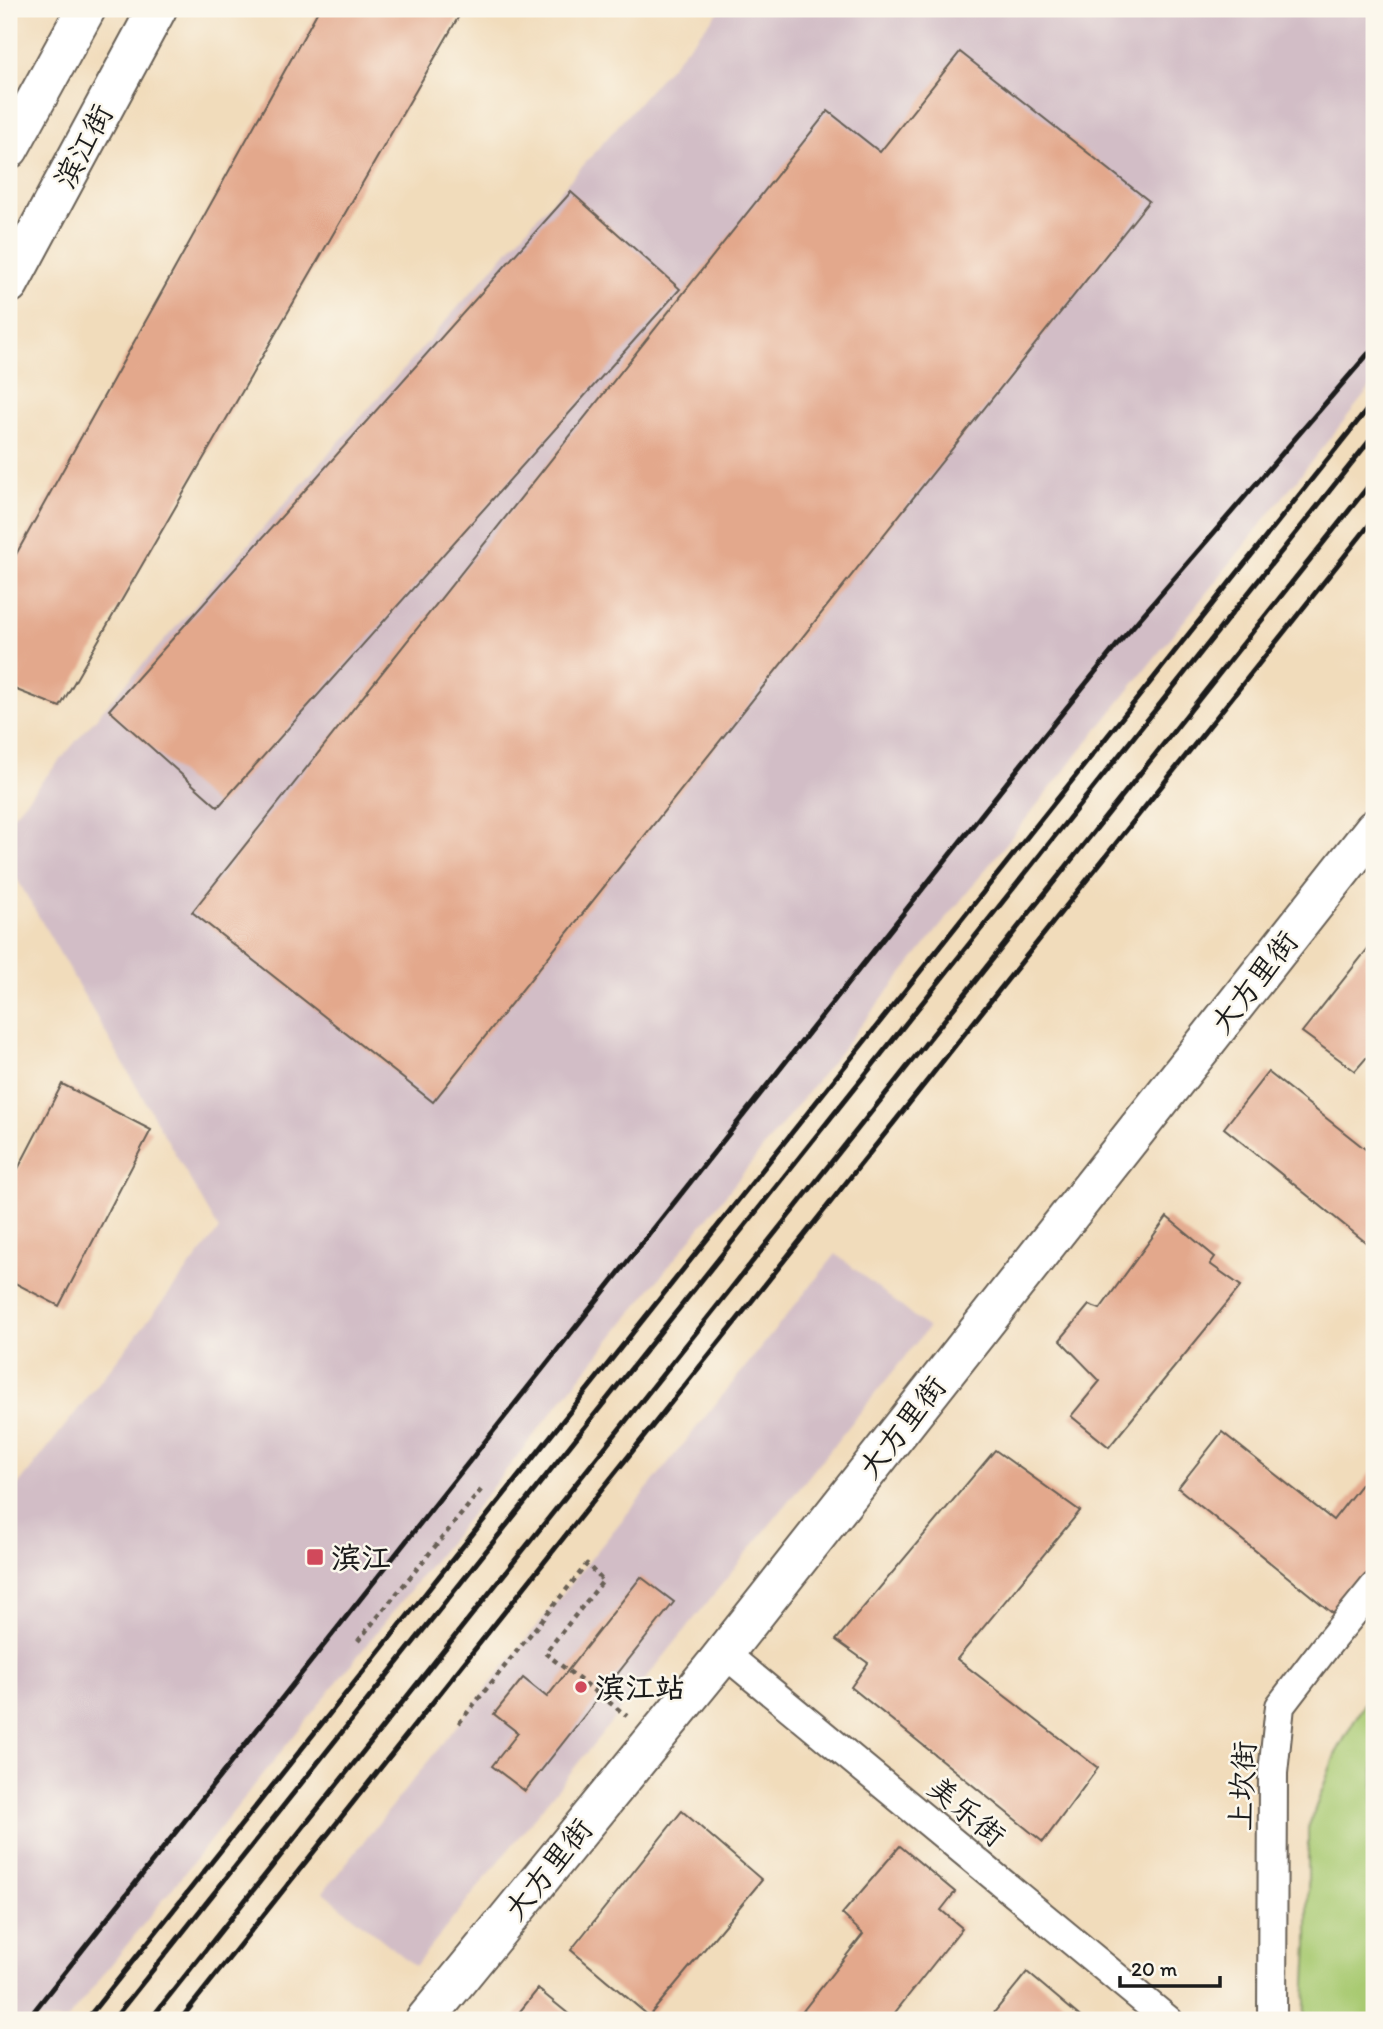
<svg xmlns="http://www.w3.org/2000/svg" width="1383" height="2029" font-family="Itim,'LXGW WenKai TC',sans-serif">
  <rect width="100%" height="100%" fill="#fbf7ec"/>
  <filter id="ink" filterUnits="userSpaceOnUse"><feTurbulence type="fractalNoise" baseFrequency=".0143" numOctaves="2"/><feDisplacementMap in="SourceGraphic" scale="14" xChannelSelector="R" yChannelSelector="G"/><feConvolveMatrix kernelMatrix="1 2 1 2 8 2 1 2 1" color-interpolation-filters="sRGB"/></filter>
  <filter id="wash" filterUnits="userSpaceOnUse"><feTurbulence type="fractalNoise" baseFrequency=".00686" numOctaves="4" result="noise"/><feDisplacementMap in="SourceGraphic" scale="28" xChannelSelector="R" yChannelSelector="G"/><feGaussianBlur stdDeviation="1.57" result="paint"/><feColorMatrix in="noise" values="0 0 0 0 0 0 0 0 0 0 0 0 0 0 0 0 0 1.4 0 .05"/><feComposite in="paint" operator="in"/></filter>
  <g filter="url(#wash)">
    <rect width="100%" height="100%" fill="#f1dcbb"/>
    <g fill="#d2bdc6">
      <polygon points="721,9 1374,9 1374,383 67,2020 9,2020 9,1497 219,1230 9,865 9,820 101,712"/>
      <polygon points="836,1254 928,1328 415,1966 323,1892"/>
    </g>
    <polygon fill="#a9ca72" stroke="#627347" stroke-width="2" points="1374,1686 1374,2020 1304,2020 1308,1944 1308,1828 1335,1755"/>
    <g id="blocks">
      <g fill="#e3a88c">
        <polygon points="319,9 463,9 60,707 9,687 9,567"/>
        <polygon points="960,52 1149,201 433,1102 192,912 828,111 880,152"/>
        <polygon points="571,192 680,289 218,807 109,710"/>
        <polygon points="1374,941 1374,1049 1355,1071 1302,1032"/>
        <polygon points="1268,1072 1374,1156 1374,1249 1224,1128"/>
        <polygon points="62,1084 151,1130 59,1306 9,1280 9,1186"/>
        <polygon points="1167,1217 1215,1257 1210,1264 1241,1286 1109,1447 1071,1416 1100,1381 1060,1340 1089,1305 1100,1309"/>
        <polygon points="1222,1432 1333,1520 1374,1468 1374,1578 1341,1620 1178,1488"/>
        <polygon points="995,1450 1080,1511 957,1659 1098,1768 1043,1842 851,1687 868,1663 836,1640"/>
        <polygon points="641,1577 674,1602 525,1791 492,1766 518,1733 494,1714 523,1678 547,1697"/>
        <polygon points="682,1811 762,1880 649,2016 571,1950"/>
        <polygon points="900,1846 955,1892 941,1910 962,1928 889,2020 796,2020 863,1934 842,1914"/>
        <polygon points="1027,1972 1084,2020 988,2020"/>
        <polygon points="538,1989 576,2020 513,2020"/>
      </g>
    </g>
  </g>
  <g filter="url(#ink)">
    <use href="#blocks" fill-opacity="0" stroke="#675f54" stroke-width="2"/>
    <g fill="none" stroke-linecap="round" stroke-linejoin="round">
      <defs>
        <g id="street">
          <polyline points="724,1653 1168,2020"/>
          <polyline points="1272,2020 1273,1773 1280,1706 1326,1646 1374,1587"/>
        </g>
        <polyline id="secondary" points="425,2020 714,1666 1374,829"/>
        <g id="primary">
          <polyline points="9,149 86,9"/>
          <polyline points="9,284 157,9"/>
        </g>
      </defs>
      <use href="#street" stroke="#675f54" stroke-width="32"/>
      <use href="#secondary" stroke="#675f54" stroke-width="42"/>
      <use href="#primary" stroke="#675f54" stroke-width="42"/>
      <g stroke="#675f54" stroke-width="4.5" stroke-dasharray="5 5" stroke-linecap="butt">
        <polyline points="358,1641 481,1490"/>
        <polyline points="459,1723 587,1564 603,1581 545,1653 627,1716"/>
      </g>
      <use href="#street" stroke="#fff" stroke-width="28"/>
      <use href="#secondary" stroke="#fff" stroke-width="38"/>
      <use href="#primary" stroke="#fff" stroke-width="38"/>
      <g stroke="#1c1c1c" stroke-width="5">
        <polyline points="27,2020 1035,747 1117,645 1374,347"/>
        <polyline points="86,2020 1374,401"/>
        <polyline points="113,2020 1374,435"/>
        <polyline points="150,2020 1374,479"/>
        <polyline points="180,2020 1374,519"/>
      </g>
    </g>
  </g>
  <g fill="#d1495b" stroke="#fbf7ec" stroke-width="2.5">
    <rect x="306" y="1548" width="18" height="18" rx="3.5"/>
    <circle cx="581" cy="1687" r="7"/>
  </g>
  <g text-anchor="middle" dominant-baseline="central" stroke-width="5" stroke-linejoin="round" paint-order="stroke">
    <g font-size="30" fill="#1c1c1c" stroke="#fbf7ec">
      <text transform="translate(83 146) rotate(-62)">滨江街</text>
      <text transform="translate(1254 982) rotate(-52)">大方里街</text>
      <text transform="translate(902 1427) rotate(-52)">大方里街</text>
      <text transform="translate(1242 1786) rotate(-87)">上坎街</text>
      <text transform="translate(967 1811) rotate(40)">美乐街</text>
      <text transform="translate(548 1869) rotate(-51)">大方里街</text>
    </g>
    <g font-size="30" font-weight="bold" fill="#1c1c1c" stroke="#fbf7ec" text-anchor="start">
      <text x="331" y="1557">滨江</text>
      <text x="595" y="1687">滨江站</text>
    </g>
  </g>
  <rect width="1383" height="2029" fill="none" stroke="#fbf7ec" stroke-width="35"/>
  <path d="M1120 1976v10h100v-10" fill="none" stroke="#1c1c1c" stroke-width="3.5"/>
  <text x="1131" y="1976" font-size="21" fill="#1c1c1c" stroke="#fbf7ec" stroke-width="5" paint-order="stroke">20 m</text>
</svg>
